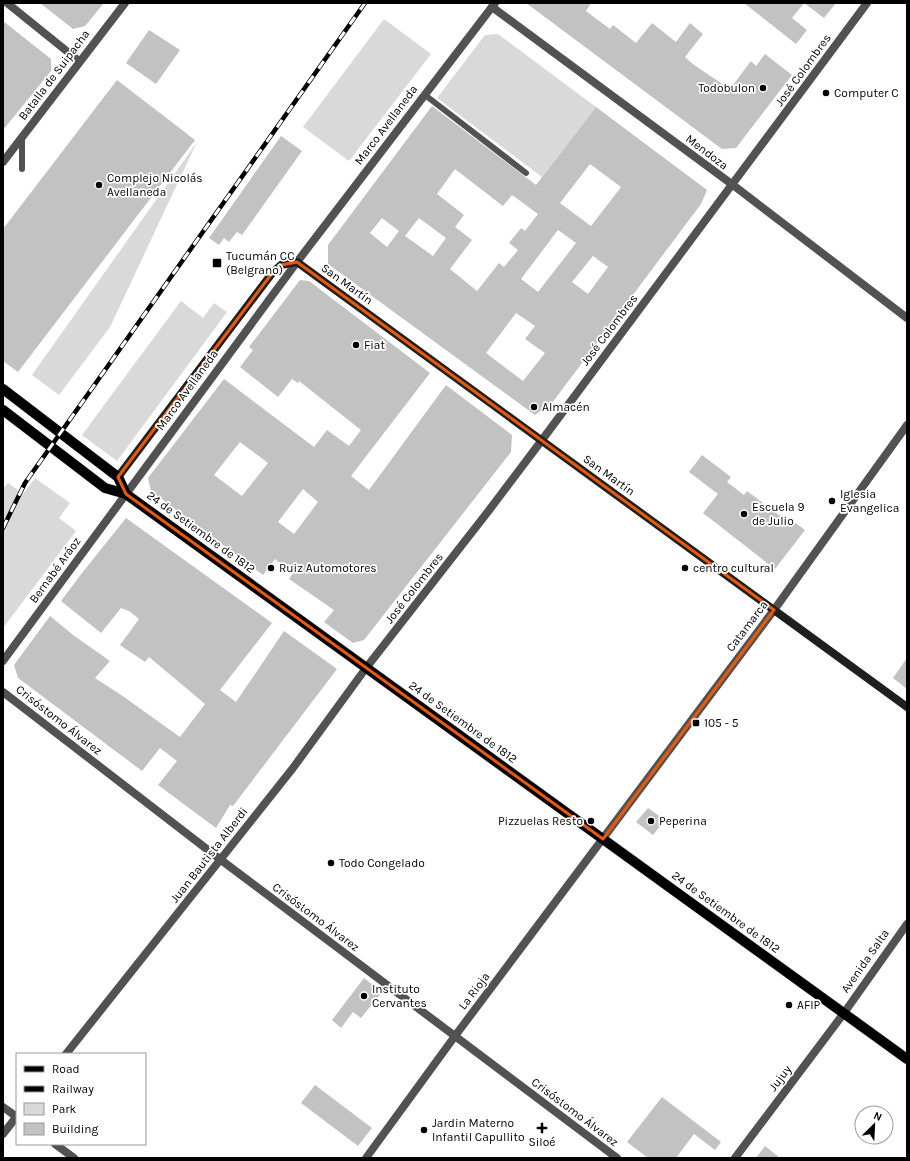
<svg xmlns="http://www.w3.org/2000/svg" width="910" height="1161" font-family="Karla,sans-serif">
  <rect width="100%" height="100%" fill="#fff"/>
  <g fill="#d9d9d9">
    <polygon points="384,19 431,54 349,161 303,127"/>
    <polygon points="498,34 596,107 542,177 437,98 485,35"/>
    <polygon points="197,142 110,327 59,395 32,375"/>
    <polygon points="181,301 203,318 214,303 227,312 117,461 82,435"/>
    <polygon points="35,478 70,503 59,518 76,531 3,628 3,489 8,483 23,494"/>
  </g>
  <g fill="#c2c2c2" fill-rule="evenodd">
    <polygon points="40,3 104,3 85,26 73,29"/>
    <polygon points="526,3 591,3 586,11 610,29 613,25 636,43 652,23 676,42 690,23 703,34 685,57 694,65 730,89 751,61 756,66 765,54 792,75 736,148 722,149"/>
    <polygon points="744,3 804,3 792,18 807,30 796,44"/>
    <polygon points="804,3 836,3 824,18"/>
    <polygon points="3,21 51,59 51,71 3,130"/>
    <polygon points="149,30 180,50 156,84 126,63"/>
    <polygon points="117,80 195,140 18,372 3,361 3,229"/>
    <path d="M 432,106 L 536,185 L 596,107 L 707,190 L 701,204 L 552,403 L 535,415 L 328,264 L 328,245 ZM 590,164 L 621,187 L 591,226 L 560,203 ZM 455,169 L 503,206 L 512,195 L 538,214 L 525,231 L 521,228 L 509,243 L 518,250 L 504,267 L 499,263 L 477,291 L 450,269 L 472,240 L 455,227 L 464,215 L 437,194 ZM 382,218 L 399,231 L 387,247 L 370,233 ZM 419,218 L 446,238 L 433,256 L 405,236 ZM 558,230 L 576,243 L 538,292 L 521,279 ZM 593,256 L 608,267 L 588,294 L 572,282 ZM 516,313 L 535,326 L 525,339 L 545,353 L 523,381 L 486,353 Z"/>
    <polygon points="281,136 302,151 242,235 237,232 229,242 224,238 219,245 209,238"/>
    <path d="M 300,280 L 309,281 L 430,373 L 351,476 L 369,490 L 446,385 L 512,435 L 511,452 L 364,640 L 353,643 L 324,622 L 334,610 L 289,579 L 293,573 L 275,559 L 263,575 L 151,491 L 148,478 L 224,379 L 314,447 L 327,430 L 349,446 L 361,430 L 299,381 L 298,383 L 292,379 L 278,397 L 240,367 L 253,350 L 249,347 ZM 240,442 L 268,463 L 242,496 L 214,475 ZM 303,489 L 318,502 L 294,534 L 278,522 Z"/>
    <polygon points="702,455 731,477 727,482 744,495 747,491 783,518 785,515 805,530 775,569 703,513 718,494 689,472"/>
    <polygon points="126,518 272,623 220,690 236,702 284,631 337,669 233,806 230,805 216,828 158,785 177,761 160,748 142,771 18,678 14,665 50,616 73,635 110,661 95,678 124,697 180,737 205,704 149,657 145,662 120,645 139,619 129,611 121,608 101,633 61,601 82,573"/>
    <polygon points="907,658 907,689 893,678"/>
    <polygon points="648,808 665,820 653,835 636,822"/>
    <polygon points="364,978 382,992 361,1018 353,1012 341,1028 332,1020"/>
    <polygon points="315,1085 372,1128 358,1146 301,1103"/>
    <polygon points="662,1097 721,1142 715,1150 694,1134 676,1158 648,1158 627,1142"/>
    <polygon points="765,1146 780,1158 756,1158"/>
  </g>
  <g fill="none" stroke-linecap="round" stroke-linejoin="round">
    <defs>
      <g id="primary">
        <polyline points="3,389 118,477 126,494"/>
        <polyline points="3,410 105,488 126,494 907,1059"/>
      </g>
    </defs>
    <use href="#primary" stroke="#dbdbdb" stroke-width="11"/>
    <g stroke="#525252" stroke-width="6">
      <polyline points="425,95 526,173"/>
      <polyline points="22,169 22,137"/>
    </g>
    <g stroke="#525252" stroke-width="8">
      <polyline points="7,3 79,61"/>
      <polyline points="492,7 733,185 907,318"/>
      <polyline points="3,162 125,3"/>
      <polyline points="297,262 495,3"/>
      <polyline points="3,692 221,860 617,1158"/>
      <polyline points="66,1054 293,768 366,668 490,509 542,440 867,3"/>
      <polyline points="3,1107 17,1117"/>
      <polyline points="3,1134 17,1116"/>
      <polyline points="55,1144 74,1158"/>
      <polyline points="366,1158 455,1036 774,610 907,425"/>
    </g>
    <g stroke="#525252" stroke-width="8">
      <polyline points="3,661 297,262"/>
      <polyline points="735,1158 844,1013 907,924"/>
    </g>
    <polyline stroke="#1f1f1f" stroke-width="8" points="118,477 273,272 281,265 297,262 907,707"/>
    <use href="#primary" stroke="#000" stroke-width="10"/>
    <defs>
      <polyline id="rail" points="3,528 25,483 365,3"/>
    </defs>
    <use href="#rail" stroke="#000" stroke-width="4.5"/>
    <use href="#rail" stroke="#fff" stroke-width="3" stroke-dasharray="9" stroke-linecap="butt"/>
  </g>
  <path fill="none" stroke="#e8590c" stroke-width="3" stroke-linejoin="round" d="M 297,262 L 774,610 L 603,839 L 126,494 L 118,477 L 273,272 L 281,265 Z"/>
  <g fill="#000" stroke="#fff" stroke-width="1.5">
    <circle cx="763" cy="88" r="4"/>
    <circle cx="826" cy="93" r="4"/>
    <circle cx="99" cy="185" r="4"/>
    <rect x="212" y="258" width="10" height="10" rx="2"/>
    <circle cx="356" cy="345" r="4"/>
    <circle cx="534" cy="407" r="4"/>
    <circle cx="832" cy="501" r="4"/>
    <circle cx="744" cy="514" r="4"/>
    <circle cx="271" cy="568" r="4"/>
    <circle cx="685" cy="568" r="4"/>
    <rect x="692" y="719" width="8" height="8" rx="2"/>
    <circle cx="591" cy="821" r="4"/>
    <circle cx="651" cy="821" r="4"/>
    <circle cx="331" cy="863" r="4"/>
    <circle cx="364" cy="996" r="4"/>
    <circle cx="789" cy="1005" r="4"/>
    <path d="M540 1122h4v4h4v4h-4v4h-4v-4h-4v-4h4z"/>
    <circle cx="424" cy="1130" r="4"/>
  </g>
  <g text-anchor="middle" dominant-baseline="central" stroke-width="3.5" stroke-linejoin="round" paint-order="stroke">
    <g font-size="12" fill="#000" stroke="#fff">
      <text transform="translate(803 70) rotate(-54)">José Colombres</text>
      <text transform="translate(54 75) rotate(-53)">Batalla de Suipacha</text>
      <text transform="translate(386 125) rotate(-53)">Marco Avellaneda</text>
      <text transform="translate(707 152) rotate(37)">Mendoza</text>
      <text transform="translate(347 284) rotate(36)">San Martín</text>
      <text transform="translate(609 330) rotate(-53)">José Colombres</text>
      <text transform="translate(187 390) rotate(-54)">Marco Avellaneda</text>
      <text transform="translate(609 475) rotate(36)">San Martín</text>
      <text transform="translate(201 532) rotate(36)">24 de Setiembre de 1812</text>
      <text transform="translate(55 570) rotate(-54)">Bernabé Aráoz</text>
      <text transform="translate(414 588) rotate(-52)">José Colombres</text>
      <text transform="translate(747 626) rotate(-53)">Catamarca</text>
      <text transform="translate(59 720) rotate(38)">Crisóstomo Álvarez</text>
      <text transform="translate(463 722) rotate(36)">24 de Setiembre de 1812</text>
      <text transform="translate(209 855) rotate(-52)">Juan Bautista Alberdi</text>
      <text transform="translate(726 912) rotate(36)">24 de Setiembre de 1812</text>
      <text transform="translate(316 917) rotate(37)">Crisóstomo Álvarez</text>
      <text transform="translate(865 961) rotate(-55)">Avenida Salta</text>
      <text transform="translate(474 991) rotate(-53)">La Rioja</text>
      <text transform="translate(780 1078) rotate(-53)">Jujuy</text>
      <text transform="translate(575 1112) rotate(37)">Crisóstomo Álvarez</text>
    </g>
    <g font-size="12" fill="#000" stroke="#fff" text-anchor="start">
      <text x="755" y="88" text-anchor="end">Todobulon</text>
      <text x="834" y="93">Computer C</text>
      <text x="107" y="178">Complejo Nicolás<tspan x="107" dy="14">Avellaneda</tspan></text>
      <text x="226" y="256">Tucumán CC<tspan x="226" dy="14">(Belgrano)</tspan></text>
      <text x="364" y="345">Fiat</text>
      <text x="542" y="407">Almacén</text>
      <text x="840" y="494">Iglesia<tspan x="840" dy="14">Evangelica</tspan></text>
      <text x="752" y="507">Escuela 9<tspan x="752" dy="14">de Julio</tspan></text>
      <text x="279" y="568">Ruiz Automotores</text>
      <text x="693" y="568">centro cultural</text>
      <text x="704" y="723">105 - 5</text>
      <text x="583" y="821" text-anchor="end">Pizzuelas Resto</text>
      <text x="659" y="821">Peperina</text>
      <text x="339" y="863">Todo Congelado</text>
      <text x="372" y="989">Instituto<tspan x="372" dy="14">Cervantes</tspan></text>
      <text x="797" y="1005">AFIP</text>
      <text x="432" y="1123">Jardin Materno<tspan x="432" dy="14">Infantil Capullito</tspan></text>
      <text x="542" y="1142" text-anchor="middle">Siloé</text>
    </g>
  </g>
  <rect width="910" height="1161" fill="none" stroke="#000000" stroke-width="8"/>
  <rect x="16" y="1053" width="130" height="92" fill="#ffffff" stroke="#999999"/>
  <rect x="24" y="1066" width="20" height="6" fill="#000000" stroke="#999999"/>
  <text x="52" y="1073" font-size="12" fill="#000000">Road</text>
  <rect x="24" y="1086" width="20" height="6" fill="#000000" stroke="#999999"/>
  <text x="52" y="1093" font-size="12" fill="#000000">Railway</text>
  <rect x="24" y="1103" width="20" height="12" fill="#d9d9d9" stroke="#999999"/>
  <text x="52" y="1113" font-size="12" fill="#000000">Park</text>
  <rect x="24" y="1123" width="20" height="12" fill="#c2c2c2" stroke="#999999"/>
  <text x="52" y="1133" font-size="12" fill="#000000">Building</text>
  <g transform="translate(874 1125) rotate(24)"><circle r="19" fill="#ffffff" stroke="#999999"/>
  <path d="M0-3L7 15L0 10L-7 15Z" fill="#000000"/>
  <text y="-6" font-size="11" font-weight="bold" text-anchor="middle" fill="#000000">N</text>
  </g>
</svg>
